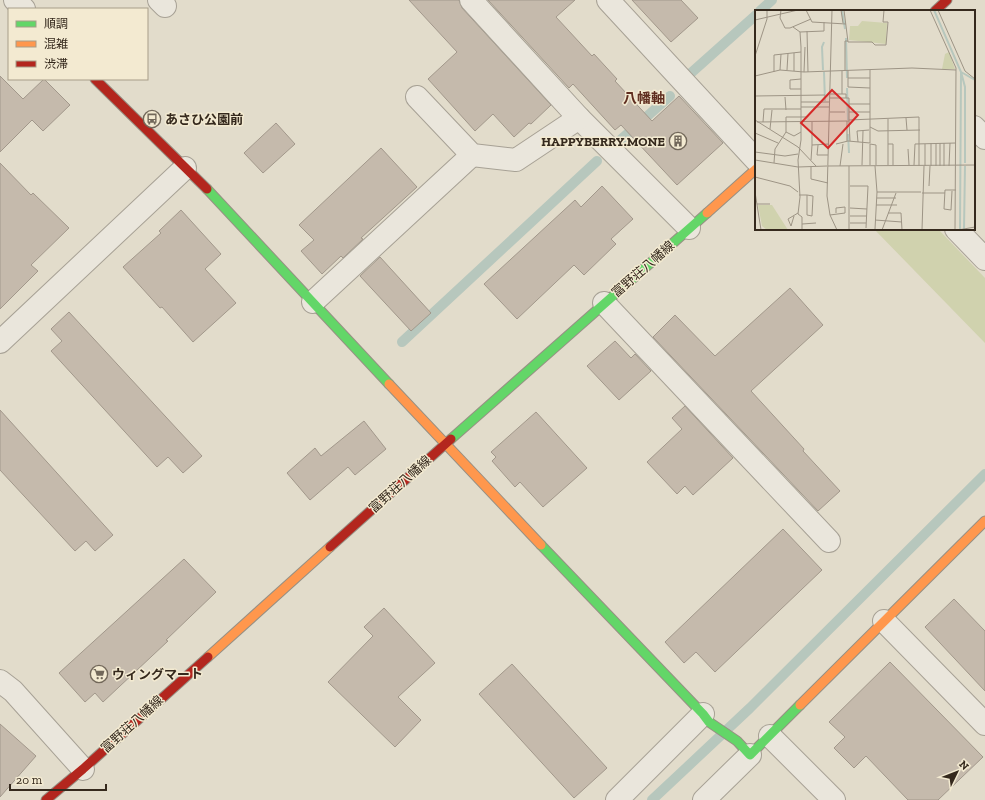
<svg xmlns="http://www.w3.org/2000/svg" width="985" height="800" font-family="'Zilla Slab','Noto Sans JP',serif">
  <rect width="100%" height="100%" fill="#e2dccb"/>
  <polygon fill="#d0d2ae" points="874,229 938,229 985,278 985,343"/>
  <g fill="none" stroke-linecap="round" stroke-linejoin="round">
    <g stroke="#b7c7bd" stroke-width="10">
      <polyline points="760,11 772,0"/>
      <polyline points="691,73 756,15"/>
      <polyline points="617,143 670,96"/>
      <polyline points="402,342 597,161"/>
      <polyline points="652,800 750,708 985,474"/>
    </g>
  </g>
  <g fill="#c5baac" stroke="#a2988b">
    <polygon points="409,0 459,0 462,8 551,105 531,124 529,123 514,137 493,114 475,131 428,79 457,52"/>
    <polygon points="488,0 575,0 556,17 592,56 594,54 617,79 615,81 652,121 679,96 723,143 677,185 621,125 615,130 573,84 569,88"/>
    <polygon points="632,0 681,0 698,18 671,42"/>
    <polygon points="0,76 23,99 44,79 70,105 43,131 32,120 0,152"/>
    <polygon points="276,123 295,144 263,173 244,153"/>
    <polygon points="381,148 417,187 361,238 363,239 343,258 341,256 322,274 301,251 314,240 299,225"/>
    <polygon points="0,163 31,195 33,193 69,228 31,265 38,271 0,309"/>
    <polygon points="602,186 633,219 611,239 616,244 584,275 574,265 517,319 484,284 575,200 581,207"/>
    <polygon points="181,210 221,254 205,269 236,303 193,342 162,307 160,308 123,267 161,233 159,231"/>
    <polygon points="380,257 431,313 411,331 360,276"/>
    <polygon points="790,288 823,325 751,391 804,449 803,451 840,491 818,511 653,337 675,315 715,356"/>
    <polygon points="69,312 202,456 183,473 168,457 157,467 51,351 62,341 51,329"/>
    <polygon points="615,341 631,358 635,354 651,371 619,400 587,366"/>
    <polygon points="685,406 733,458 693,495 685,486 677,494 647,462 682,429 672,418"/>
    <polygon points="0,410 113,535 95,551 86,541 75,551 0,470"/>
    <polygon points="536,412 587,468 543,507 520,482 515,487 492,461 496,457 491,452"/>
    <polygon points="364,421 386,449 355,475 348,467 310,500 287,473 315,448 321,456"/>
    <polygon points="783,529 822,570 715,672 696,652 684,663 665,642"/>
    <polygon points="184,559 216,592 166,640 168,641 103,702 95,693 85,702 59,673"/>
    <polygon points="954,599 985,631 985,691 925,627"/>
    <polygon points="384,608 435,663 398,697 421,720 395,747 328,682 373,636 364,627"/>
    <polygon points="890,662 983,757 938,800 908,800 866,756 854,768 834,748 845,737 829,722"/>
    <polygon points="512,664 607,768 574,798 479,694"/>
    <polygon points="0,724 36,756 0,797"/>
  </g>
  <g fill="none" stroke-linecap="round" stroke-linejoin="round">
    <defs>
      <g id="street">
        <polyline points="15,0 24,9"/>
        <polyline points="159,0 165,6"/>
        <polyline points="471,0 579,118 689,228"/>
        <polyline points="608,0 756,160"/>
        <polyline points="417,97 472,155 516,160 579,118"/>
        <polyline points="974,127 985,138"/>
        <polyline points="956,229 985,259"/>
        <polyline points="313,302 472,155"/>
        <polyline points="604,303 829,541"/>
        <polyline points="0,342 185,168"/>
        <polyline points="884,621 985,724"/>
        <polyline points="0,681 13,691 83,769"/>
        <polyline points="770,736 834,800"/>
        <polyline points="617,800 703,714"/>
        <polyline points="704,800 750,755"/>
      </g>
      <g id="fast">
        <polyline points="207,189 389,384"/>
        <polyline points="451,439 707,213"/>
        <polyline points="541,545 703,714 709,722 737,741 750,755 800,705"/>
      </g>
      <g id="slow">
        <polyline points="707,213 756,169"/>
        <polyline points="389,384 541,545"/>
        <polyline points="208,657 330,547"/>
        <polyline points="800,705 985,521"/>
      </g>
      <g id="jam">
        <polyline points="935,11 947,0"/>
        <polyline points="95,79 207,189"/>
        <polyline points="330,547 451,439"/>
        <polyline points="46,800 83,769 208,657"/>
      </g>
    </defs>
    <use href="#street" stroke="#a7a195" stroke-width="24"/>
    <use href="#fast" stroke="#979084" stroke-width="11"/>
    <use href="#slow" stroke="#979084" stroke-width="11"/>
    <use href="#jam" stroke="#979084" stroke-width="11"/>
    <use href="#street" stroke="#eae6dc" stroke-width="22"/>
    <use href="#fast" stroke="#63d668" stroke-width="9"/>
    <use href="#slow" stroke="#ff974d" stroke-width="9"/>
    <use href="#jam" stroke="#b3261e" stroke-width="9"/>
  </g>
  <defs>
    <symbol id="bus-ring" viewBox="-11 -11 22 22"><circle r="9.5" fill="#f3ead1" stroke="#72685a" stroke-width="1.5"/><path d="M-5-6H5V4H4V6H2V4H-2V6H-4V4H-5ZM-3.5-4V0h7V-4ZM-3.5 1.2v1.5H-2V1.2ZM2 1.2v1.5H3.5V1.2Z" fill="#72685a"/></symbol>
    <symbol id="building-ring" viewBox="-11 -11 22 22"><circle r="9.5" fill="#f3ead1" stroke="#72685a" stroke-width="1.5"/><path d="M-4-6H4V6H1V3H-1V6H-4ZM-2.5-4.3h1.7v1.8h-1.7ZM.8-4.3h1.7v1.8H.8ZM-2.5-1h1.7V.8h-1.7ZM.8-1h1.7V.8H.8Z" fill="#72685a"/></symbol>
    <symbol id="supermarket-ring" viewBox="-11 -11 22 22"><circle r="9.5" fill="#f3ead1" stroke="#72685a" stroke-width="1.5"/><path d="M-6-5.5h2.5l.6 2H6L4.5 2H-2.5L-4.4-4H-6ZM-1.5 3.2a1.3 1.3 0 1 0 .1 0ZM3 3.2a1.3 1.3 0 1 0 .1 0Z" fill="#72685a"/></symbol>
  </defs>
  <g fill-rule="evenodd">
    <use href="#bus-ring" x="142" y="109" width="20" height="20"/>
    <use href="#building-ring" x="668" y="131" width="20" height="20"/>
    <use href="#supermarket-ring" x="89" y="664" width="20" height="20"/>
  </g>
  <g text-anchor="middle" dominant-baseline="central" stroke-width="3" stroke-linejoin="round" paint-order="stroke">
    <g font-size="13" font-weight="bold" fill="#35291d" stroke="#f3ead1" text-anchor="start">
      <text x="165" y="119">あさひ公園前</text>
      <text x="665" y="141" text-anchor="end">HAPPYBERRY.MONE</text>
      <text x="112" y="674">ウィングマート</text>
    </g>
    <g font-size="13" fill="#35291d" stroke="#f3ead1">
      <text transform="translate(643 269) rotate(-41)">富野荘八幡線</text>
      <text transform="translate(400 484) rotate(-42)">富野荘八幡線</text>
      <text transform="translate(132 724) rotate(-42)">富野荘八幡線</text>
    </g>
    <g font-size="14" font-weight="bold" fill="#5f2d1f" stroke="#f3ead1">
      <text x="644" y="98">八幡軸</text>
    </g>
  </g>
  <g transform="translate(755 10)">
    <rect width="220" height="220" fill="#e2dccb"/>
    <path d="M 107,11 L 132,13 L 131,34 L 94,30 L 95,16 L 103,16 ZM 194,42 L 200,59 L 187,59 L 190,44 ZM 3,195 L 17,195 L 33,220 L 12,220 L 7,216 Z" fill="#d0d2ae"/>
    <path fill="none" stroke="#b7c7bd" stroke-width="2" d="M 87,0 L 90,19M 179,0 L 206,62 L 205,220M 91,28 L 92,68M 68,60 L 67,37 L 69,32M 69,62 L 70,91M 206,62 L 210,77 L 210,153M 206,62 L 220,70M 92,78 L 93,110M 93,124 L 94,143M 209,219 L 210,156"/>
    <path fill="none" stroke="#9d9485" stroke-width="1" d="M 26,0 L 25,8 L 30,18 L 35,18 L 56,9M 51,0 L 57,12 L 91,14M 77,0 L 72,186 L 75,205 L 82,220M 86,0 L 88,13M 89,0 L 93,32 L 117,32 L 120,35 L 131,35 L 133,12 L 128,12 L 129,0M 175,0 L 201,58 L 200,220M 183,0 L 210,61 L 220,69M 0,10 L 43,0M 38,17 L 45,22 L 46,37 L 46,130 L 43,150 L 45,187 L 43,204 L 47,207 L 47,220M 52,21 L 53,62M 45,22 L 69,21 L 69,12M 0,46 L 12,9 L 12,0M 25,60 L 26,44M 32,60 L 33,43M 90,60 L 90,31 L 93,31M 93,60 L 93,77 L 115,78M 39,61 L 39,43M 87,61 L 87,84M 19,62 L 19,45 L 46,42M 49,62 L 50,37M 0,66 L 25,60 L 49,62 L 157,58 L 201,60M 93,68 L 115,68M 46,69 L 35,70 L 35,79 L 46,79M 0,86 L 70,85M 30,87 L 31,100M 75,88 L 91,88M 46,92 L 75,92M 115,94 L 115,60M 46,97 L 74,97M 75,102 L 90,102M 94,102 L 115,102 L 115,94 L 94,94M 151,108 L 152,120M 0,110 L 43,137 L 61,156M 94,110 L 164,107 L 164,156M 92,111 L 92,131M 94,111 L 95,131M 2,112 L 94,111 L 94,88 L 91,88 L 91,84 L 75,84M 8,112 L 9,99 L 46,99M 57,112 L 57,135 L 74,134M 115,117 L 123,121 L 165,120M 15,119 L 17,100M 31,122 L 39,126 L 46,122M 0,123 L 23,133M 103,132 L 102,121 L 114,120M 181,133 L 181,156M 81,134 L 93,131 L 115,133 L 115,102M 133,134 L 138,134 L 138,155M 63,135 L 62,145 L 73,145M 153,139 L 154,155M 0,142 L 30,146 L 43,144M 0,150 L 43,157 L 72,156M 56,150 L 57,135M 19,153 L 20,139 L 31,122 L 31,107 L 51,107M 107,155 L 108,121M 115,155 L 115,134 L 121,135 L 121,155M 133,155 L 133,109M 159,155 L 160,134 L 201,133M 73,156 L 220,155M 85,156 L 88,134M 94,156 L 94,220M 170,156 L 170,134M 176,156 L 176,133M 185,156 L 185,133M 189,156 L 189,133M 194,156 L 195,133M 56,157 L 56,169 L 73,173M 0,167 L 35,176 L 43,182M 95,176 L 113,176 L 111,218M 174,176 L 175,156M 197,181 L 196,200 L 189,199 L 190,180 L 201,180M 0,182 L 6,220M 122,182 L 166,182M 167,183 L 190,183M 44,185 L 52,185 L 58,186 L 57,206 L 52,205 L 52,185M 122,188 L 141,188M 2,194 L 15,194M 121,195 L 142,195M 95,198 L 112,199M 133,203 L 146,203 L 147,220M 75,205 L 90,203 L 90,197 L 81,198 L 81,203M 39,206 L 36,216 L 33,209 L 43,203M 95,206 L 112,206M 120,210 L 147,212M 95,213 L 111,213M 47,214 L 61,213M 120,219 L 122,182 L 120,156M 109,220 L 123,220M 127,220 L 141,183M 167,220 L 169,156M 203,220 L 220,217"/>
    <path fill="#d62828" fill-opacity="0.15" stroke="#d62828" stroke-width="2" d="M 77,80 L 103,105 L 73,138 L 46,113 Z"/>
    <rect width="220" height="220" fill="none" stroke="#35291d" stroke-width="2"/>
  </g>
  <rect x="8" y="8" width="140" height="72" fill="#f3ead1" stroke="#a79d89"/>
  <rect x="16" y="21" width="20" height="6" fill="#63d668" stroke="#a79d89"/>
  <text x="44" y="28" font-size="12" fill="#35291d">順調</text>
  <rect x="16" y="41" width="20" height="6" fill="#ff974d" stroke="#a79d89"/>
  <text x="44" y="48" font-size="12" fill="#35291d">混雑</text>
  <rect x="16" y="61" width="20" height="6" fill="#b3261e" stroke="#a79d89"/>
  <text x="44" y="68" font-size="12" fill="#35291d">渋滞</text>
  <g transform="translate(957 772) rotate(47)" stroke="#f3ead1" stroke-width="3" paint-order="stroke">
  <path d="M0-3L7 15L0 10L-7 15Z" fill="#35291d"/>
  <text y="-6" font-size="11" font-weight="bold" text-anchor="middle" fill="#35291d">N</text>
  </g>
  <path d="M10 784v6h96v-6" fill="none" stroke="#35291d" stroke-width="2"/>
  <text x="16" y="784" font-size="12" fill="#35291d" stroke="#f3ead1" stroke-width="3" paint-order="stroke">20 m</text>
</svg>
